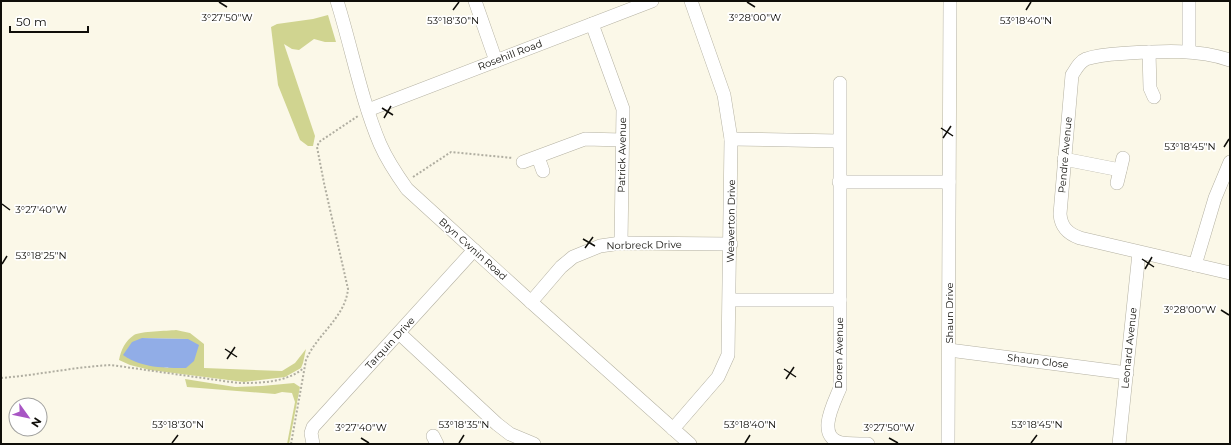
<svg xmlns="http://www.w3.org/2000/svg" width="1231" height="445" font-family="Montserrat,sans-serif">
  <rect width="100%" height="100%" fill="#fbf8e8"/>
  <g fill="#d0d490" fill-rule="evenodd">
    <polygon points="328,15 336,42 325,42 314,39 299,50 292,49 284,44 315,136 313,146 308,146 300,140 278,85 271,27 277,24 313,19"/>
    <path d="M 176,330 L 190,333 L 204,344 L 204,368 L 282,371 L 295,363 L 306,349 L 303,363 L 301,368 L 285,377 L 244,382 L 150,370 L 130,365 L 119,360 C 121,350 125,341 134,335 C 141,331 167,331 176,330 ZM 142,338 L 188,339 L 168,368 L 159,366 Z"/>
    <polygon points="185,379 235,387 262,386 294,383 300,387 289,444 287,444 295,402 292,393 282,392 275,394 187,387"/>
  </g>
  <path fill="#91ade7" d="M 142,338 L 188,339 L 199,345 L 194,361 L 186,368 C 165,368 141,368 123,355 L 132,342 Z"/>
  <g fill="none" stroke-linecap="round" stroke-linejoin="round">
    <defs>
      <g id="minor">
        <path d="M 337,1 C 352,49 361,99 380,144 C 387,160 397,175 407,189 L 531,302 L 690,444"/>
        <polyline points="475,1 496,61"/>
        <polyline points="592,24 623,109 621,243"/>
        <polyline points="1189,51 1189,1"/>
        <polyline points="1149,52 1150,88 1154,97"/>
        <path d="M 1230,60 C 1197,49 1163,51 1129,53 C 1115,54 1100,54 1086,59 C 1079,62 1076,69 1072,75 L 1060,214 C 1061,227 1068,234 1080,238 L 1230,273"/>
        <path d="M 840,83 L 840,388 C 834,403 815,437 842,443 C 850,444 859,444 868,444"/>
        <polyline points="368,110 652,1"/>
        <polyline points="731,139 839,141"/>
        <polyline points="538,157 543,171"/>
        <polyline points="1064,159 1120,170"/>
        <polyline points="523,162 585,139 622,140"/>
        <polyline points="839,182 949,182"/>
        <polyline points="1117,183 1123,158"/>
        <polyline points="1195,265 1215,198 1230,162"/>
        <polyline points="730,300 840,300"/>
        <polyline points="531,302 561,267 573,257 600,246 621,243 731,244"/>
        <polyline points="399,333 497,424 510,434 534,444"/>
        <polyline points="949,350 1127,373"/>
        <polyline points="673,429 718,377 728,355 731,139 724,95 691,1"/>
        <polyline points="433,436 437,444"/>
        <polyline points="313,444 311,433 313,427 474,250"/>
        <polyline points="948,444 950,1"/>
        <polyline points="1119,444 1139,253"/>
      </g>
    </defs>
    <use href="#minor" stroke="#b4b1a2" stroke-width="14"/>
    <g stroke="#b0aea1" stroke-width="2" stroke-dasharray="2 2" stroke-linecap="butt">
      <polyline points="413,177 451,152 513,158"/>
      <path d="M 1,378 C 38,375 74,367 111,365 L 238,383 C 261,383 285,383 304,368"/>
      <path d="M 291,444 L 306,360 C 317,334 345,318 348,289 L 324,183 L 317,147 L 319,142 L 358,116"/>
    </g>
    <use href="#minor" stroke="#fff" stroke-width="13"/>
  </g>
  <path fill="none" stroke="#0f0e09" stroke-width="1.5" d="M 219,2 L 227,7M 747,2 L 755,7M 453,10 L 459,2M 1026,10 L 1031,2M 382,108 L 393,115M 384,118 L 391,106M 941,128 L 953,136M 943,138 L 951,126M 1224,147 L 1229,139M 2,204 L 10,210M 583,239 L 595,246M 585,248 L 593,237M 1142,259 L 1154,267M 2,264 L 7,256M 1145,269 L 1152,257M 1221,310 L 1229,315M 225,349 L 237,357M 227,359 L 235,347M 784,369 L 796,377M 786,379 L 794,367M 361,438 L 369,443M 889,438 L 898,443M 172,443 L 178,435M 459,443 L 464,435M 745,443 L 750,435M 1031,443 L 1037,435"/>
  <g text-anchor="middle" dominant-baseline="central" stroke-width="3.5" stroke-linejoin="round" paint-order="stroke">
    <g font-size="10" fill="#0f0e09" stroke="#fff">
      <text transform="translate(510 55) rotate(-21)">Rosehill Road</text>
      <text transform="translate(622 155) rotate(-89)">Patrick Avenue</text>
      <text transform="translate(1065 155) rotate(-85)">Pendre Avenue</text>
      <text transform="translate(731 221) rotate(-89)">Weaverton Drive</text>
      <text transform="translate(644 245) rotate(-1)">Norbreck Drive</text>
      <text transform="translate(473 249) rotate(42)">Bryn Cwnin Road</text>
      <text transform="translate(949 313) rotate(-90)">Shaun Drive</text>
      <text transform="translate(390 343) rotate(-47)">Tarquin Drive</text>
      <text transform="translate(1129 348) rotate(-84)">Leonard Avenue</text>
      <text transform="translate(839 353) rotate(-89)">Doren Avenue</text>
      <text transform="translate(1038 361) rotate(7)">Shaun Close</text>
    </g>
  </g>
  <g font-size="10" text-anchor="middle" fill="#0f0e09" stroke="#fff" stroke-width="3.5" stroke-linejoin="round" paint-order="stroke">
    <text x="227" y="21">3°27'50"W</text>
    <text x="755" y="21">3°28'00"W</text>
    <text x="453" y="24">53°18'30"N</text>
    <text x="1026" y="24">53°18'40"N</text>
    <text x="1190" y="150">53°18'45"N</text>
    <text x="41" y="213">3°27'40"W</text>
    <text x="41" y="259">53°18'25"N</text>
    <text x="1190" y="313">3°28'00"W</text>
    <text x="178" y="428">53°18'30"N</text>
    <text x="464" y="428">53°18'35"N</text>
    <text x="750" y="428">53°18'40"N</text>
    <text x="1037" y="428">53°18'45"N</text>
    <text x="361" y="431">3°27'40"W</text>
    <text x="889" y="431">3°27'50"W</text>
  </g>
  <rect width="1231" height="445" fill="none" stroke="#0f0e09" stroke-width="4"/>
  <g transform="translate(28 417) rotate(123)"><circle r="19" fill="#ffffff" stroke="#9f9f9d"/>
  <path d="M0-3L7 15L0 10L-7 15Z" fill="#a855c4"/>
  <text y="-6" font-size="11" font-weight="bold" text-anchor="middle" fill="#0f0e09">N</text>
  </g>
  <path d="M10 26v6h78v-6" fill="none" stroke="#0f0e09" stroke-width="2"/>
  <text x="16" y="26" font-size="12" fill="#0f0e09" stroke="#ffffff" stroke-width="3" paint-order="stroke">50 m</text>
</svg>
